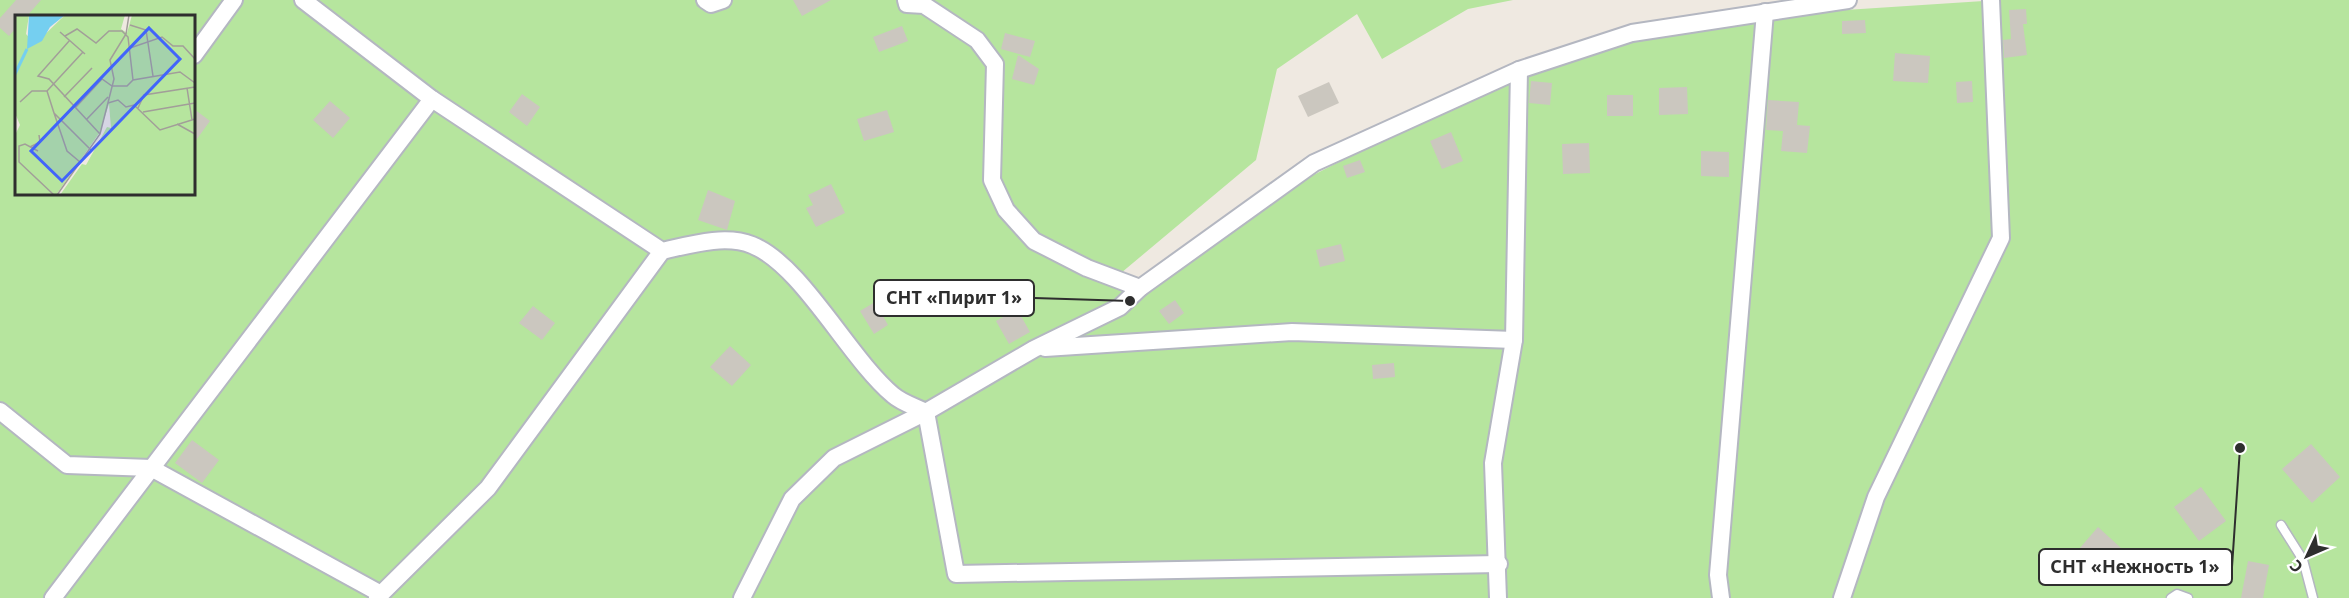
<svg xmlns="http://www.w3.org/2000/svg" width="2349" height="598" font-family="'Noto Sans',sans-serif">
  <rect width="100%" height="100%" fill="#efe9e1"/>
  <path fill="#b6e59e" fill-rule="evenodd" d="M 0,0 L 1513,0 L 1468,9 L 1382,59 L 1357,14 L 1277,69 L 1256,160 L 1121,273 L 1141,291 L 1288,188 L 1499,80 L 1639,36 L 1784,14 L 1999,0 L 2349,0 L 2349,598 L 0,598 ZM 16,16 L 194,16 L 194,194 L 16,194 Z"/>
  <g fill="#cbc7bf">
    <polygon points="16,0 41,0 27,16 16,16 16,28 9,36 0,28 0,18"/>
    <polygon points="793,0 831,0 802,16"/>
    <polygon points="2026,9 2027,24 2023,24 2027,55 2004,58 2003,40 2011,39 2009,10"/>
    <polygon points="1865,20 1866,33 1842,34 1842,21"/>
    <polygon points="902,26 908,41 879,52 873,37"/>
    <polygon points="1005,33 1035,41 1030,57 1001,49"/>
    <polygon points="1895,53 1930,56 1928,83 1893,81"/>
    <polygon points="1018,55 1039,69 1034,85 1012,79"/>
    <polygon points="1531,81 1552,83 1550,105 1529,103"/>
    <polygon points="1972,81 1973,102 1957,103 1956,82"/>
    <polygon points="1329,82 1339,103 1308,117 1298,96"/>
    <polygon points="1687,87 1688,114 1659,115 1659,88"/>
    <polygon points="522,94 540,107 527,126 509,112"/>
    <rect x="1607" y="95" width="26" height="21"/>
    <polygon points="1768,100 1799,102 1797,125 1810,126 1807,153 1781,151 1783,131 1766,130"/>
    <polygon points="330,101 350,118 333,138 313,120"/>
    <polygon points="194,109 210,121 194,143"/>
    <polygon points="887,110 894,132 864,141 857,119"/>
    <polygon points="1451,132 1463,161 1442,169 1430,141"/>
    <polygon points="1589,143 1590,173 1563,174 1562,144"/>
    <polygon points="1701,151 1729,152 1729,177 1701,176"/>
    <polygon points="1360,160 1365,172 1347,178 1343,166"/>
    <polygon points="831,184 845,213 816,227 806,208 813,205 808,195"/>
    <polygon points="708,190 735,201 727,230 698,220"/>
    <polygon points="1341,244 1345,261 1320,267 1316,250"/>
    <polygon points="1175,300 1184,313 1169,324 1159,311"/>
    <polygon points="875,302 888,325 874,334 860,311"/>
    <polygon points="533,306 555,323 542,340 519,323"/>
    <polygon points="1017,309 1030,332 1009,344 996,321"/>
    <polygon points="730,346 751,365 732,386 710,367"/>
    <polygon points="1394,363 1395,377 1373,379 1372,365"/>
    <polygon points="192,440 219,460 202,483 175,463"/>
    <polygon points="2311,444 2340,477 2312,503 2282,469"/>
    <polygon points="2201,487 2226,521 2199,541 2174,507"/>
    <polygon points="2098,527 2121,548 2102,569 2079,549"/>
    <polygon points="2248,561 2269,565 2263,598 2241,598"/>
  </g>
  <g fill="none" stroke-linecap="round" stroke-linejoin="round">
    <defs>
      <g id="lane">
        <polyline points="2281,525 2303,560 2313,598"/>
        <polyline points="2171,598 2177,594 2188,598"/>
      </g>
      <g id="street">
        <path d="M 303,0 L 432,99 L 662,251 C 689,245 725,234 752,245 C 802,265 848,357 893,395 C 902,403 916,407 926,412 L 956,574 L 1499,564"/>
        <polyline points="705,0 711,4 723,0"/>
        <polyline points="906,0 907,4 924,5 977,40 995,64 992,180 1006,210 1034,241 1087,268 1140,288"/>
        <polyline points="194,55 234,0"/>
        <polyline points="1045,348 1292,332 1514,340"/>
        <polyline points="0,411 67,465 151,468 381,594"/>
        <polyline points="53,598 432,99"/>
        <polyline points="377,598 488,488 662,251"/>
        <polyline points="742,598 792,499 834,458 926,412 1034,349 1120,307 1140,288 1314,163 1519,70 1632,33 1848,0"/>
        <polyline points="1498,598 1493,463 1514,340 1519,70"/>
        <polyline points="1721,598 1718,575 1765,12"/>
        <polyline points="1842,598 1876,497 2001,238 1991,0"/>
      </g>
    </defs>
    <use href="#lane" stroke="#b4b7c1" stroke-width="11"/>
    <use href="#street" stroke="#b4b7c1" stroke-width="20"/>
    <use href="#lane" stroke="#fff" stroke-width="8"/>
    <use href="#street" stroke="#fff" stroke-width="16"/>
  </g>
  <g transform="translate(15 15)">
    <rect width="180" height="180" fill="#efe9e1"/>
    <path d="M 5,0 L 14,0 L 11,19 L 20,29 L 50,0 L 110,0 L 106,14 L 112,18 L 117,0 L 180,0 L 180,180 L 45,180 L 67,149 L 71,150 L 92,112 L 96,113 L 94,89 L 85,117 L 41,180 L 0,180 L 0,120 L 5,110 L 0,98 L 0,2 Z" fill="#b6e59e"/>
    <path d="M 14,0 L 50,0 L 35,12 L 27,26 L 12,34 Z" fill="#75cff0"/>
    <path fill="none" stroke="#75cff0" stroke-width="3" d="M 0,59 L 12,34"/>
    <path fill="none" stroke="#a29e99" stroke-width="1.5" d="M 115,10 L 131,15 L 138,61M 45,17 L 70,39M 50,21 L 62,14 L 81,28 L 94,16 L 107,16 L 113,22 L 118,65M 55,25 L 23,61 L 34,64 L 85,119M 115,33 L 147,22 L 158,31 L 168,31 L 180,44M 172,73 L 177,105M 32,76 L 39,98 L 76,135M 32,76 L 68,37M 49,82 L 77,53M 5,87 L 17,76 L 32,76M 93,88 L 103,85 L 111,92 L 119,90 L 145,115 L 180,104M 60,93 L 87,64 L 97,71 L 112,71 L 118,65 L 165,57 L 180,68M 123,93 L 129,80 L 180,72M 128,97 L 180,88M 39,98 L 52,136 L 65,147M 71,105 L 93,82M 162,109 L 180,119M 15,132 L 25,127 L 24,120M 23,136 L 10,129 L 4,131 L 4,147 L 39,180M 42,180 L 85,119 L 99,64 L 95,45 L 111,19 L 114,0"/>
    <path fill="#4264fb" fill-opacity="0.15" stroke="#4264fb" stroke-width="3" d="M 134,13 L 165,44 L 47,166 L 16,136 Z"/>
    <rect width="180" height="180" fill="none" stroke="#2e2e2e" stroke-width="3"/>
  </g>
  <path fill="none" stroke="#2e2e2e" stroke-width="2" d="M1130 301L1034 298M2240 448L2232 567"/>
  <g fill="#2e2e2e" stroke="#fff" stroke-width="2">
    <circle cx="1130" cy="301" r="6"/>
    <circle cx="2240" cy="448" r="6"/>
  </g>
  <g fill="#fff" stroke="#2e2e2e" stroke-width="2">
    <rect x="874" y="280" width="160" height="36" rx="6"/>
    <rect x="2039" y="549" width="193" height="36" rx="6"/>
  </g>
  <g font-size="18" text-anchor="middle" font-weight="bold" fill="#2e2e2e">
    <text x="954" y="304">СНТ «Пирит 1»</text>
    <text x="2135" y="573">СНТ «Нежность 1»</text>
  </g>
  <g transform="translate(2307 556) rotate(226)" stroke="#ffffff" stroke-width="4.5" paint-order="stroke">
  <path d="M0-4.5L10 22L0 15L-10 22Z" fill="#2e2e2e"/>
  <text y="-9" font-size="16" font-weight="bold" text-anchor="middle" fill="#2e2e2e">С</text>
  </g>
</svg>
